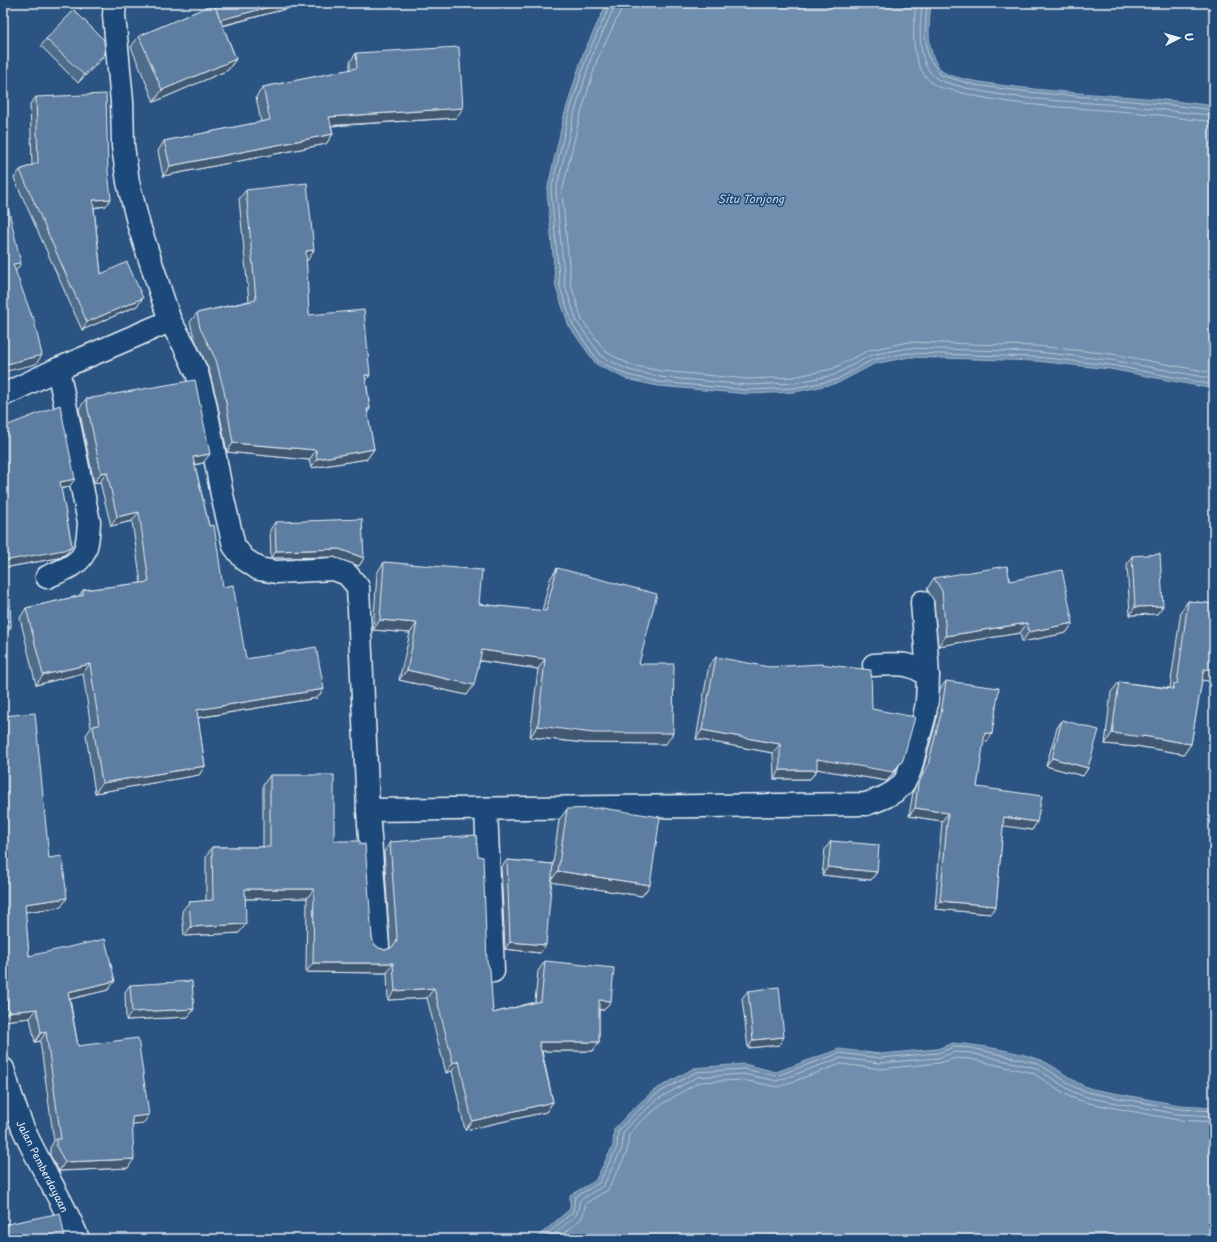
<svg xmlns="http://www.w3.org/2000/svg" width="1217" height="1242" font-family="'Playpen Sans',sans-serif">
  <rect width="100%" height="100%" fill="#2b5482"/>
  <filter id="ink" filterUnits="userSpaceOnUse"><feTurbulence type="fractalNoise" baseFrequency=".025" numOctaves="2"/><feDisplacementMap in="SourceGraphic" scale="8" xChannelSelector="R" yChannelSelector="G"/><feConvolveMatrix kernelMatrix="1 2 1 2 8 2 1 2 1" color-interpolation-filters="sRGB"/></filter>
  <g filter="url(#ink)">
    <g fill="#708ead" stroke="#a0b6cb">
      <path d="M 607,3 L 931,3 C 929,26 925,51 941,70 C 956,87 1113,95 1145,98 C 1168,100 1191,103 1214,106 L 1214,389 L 1110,369 L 1036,361 L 909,357 L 874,364 L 838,383 L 795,392 L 748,394 L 658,386 L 626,379 L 596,364 L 569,326 L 556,288 L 547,191 L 564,116 L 583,54 Z"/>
      <path d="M 953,1043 C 978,1045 1015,1051 1038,1059 C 1056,1065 1070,1082 1092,1089 L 1179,1105 L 1214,1107 L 1214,1239 L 535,1239 L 570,1209 L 570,1195 L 595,1181 L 613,1146 L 614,1129 L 629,1113 L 653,1091 L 694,1068 L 744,1064 L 776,1072 L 839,1049 L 880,1054 L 937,1049 Z"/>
    </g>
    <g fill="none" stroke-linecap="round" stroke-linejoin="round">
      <g stroke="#b8c9da" stroke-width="1">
        <polyline points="611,3 587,56 568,117 551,191 560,287 573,325 598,361 627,375 659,382 748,390 794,388 836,380 872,360 908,353 1036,357 1111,365 1214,385"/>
        <polyline points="616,3 591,58 573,118 556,191 565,286 577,322 602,357 629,370 660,377 748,385 794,383 834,375 871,355 908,348 1037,352 1111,360 1214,379"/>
        <polyline points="622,3 621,10 597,60 579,120 562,192 571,285 582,320 606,352 631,365 661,371 748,379 793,377 832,369 869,350 908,342 1037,346 1112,354 1214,373"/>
        <path d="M 916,3 C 913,29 909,64 932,83 C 938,88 948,89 955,91 C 1015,108 1080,107 1142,113 C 1166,115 1190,121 1214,121"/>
        <path d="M 922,3 C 920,26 915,66 939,80 C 999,101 1066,100 1129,106 C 1157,108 1186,114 1214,115"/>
        <polyline points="927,3 925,35 928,57 941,75 974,85 1029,92 1143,102 1214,110"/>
        <polyline points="541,1239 573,1212 575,1197 599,1183 617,1147 618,1131 632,1116 655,1095 696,1072 744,1069 776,1076 840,1053 880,1058 938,1053 954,1047 971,1048 1037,1063 1076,1088 1091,1093 1179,1109 1214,1111"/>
        <polyline points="549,1239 577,1214 580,1200 603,1186 622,1149 623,1133 635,1119 658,1099 697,1077 743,1074 777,1081 840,1058 880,1063 938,1058 955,1052 971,1053 1036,1068 1073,1092 1090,1098 1178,1114 1214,1116"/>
        <polyline points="558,1239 582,1218 586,1203 608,1190 627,1152 629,1135 639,1123 662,1104 699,1082 743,1080 778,1087 841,1064 881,1069 939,1063 956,1058 970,1059 1033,1073 1070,1097 1088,1103 1178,1120 1214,1122"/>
      </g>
      <defs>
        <g id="street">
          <polyline points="115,3 114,15 122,102 123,146 128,182 139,226 170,321 184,345 197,373 205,403 222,495 234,546 244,559 259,569 276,572 334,569 347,574 358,587 368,810 378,947"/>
          <polyline points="3,395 58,369 170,321"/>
          <path d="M 47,577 C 82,562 87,561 89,522 L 58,369"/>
          <path d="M 874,665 C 896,664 910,661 928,676"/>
          <polyline points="486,809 493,971"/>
          <path d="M 368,810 L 866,804 C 878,800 891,796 901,786 C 910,777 912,762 915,750 C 919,733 926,717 927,700 C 930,668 924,634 922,602"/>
          <path d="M 3,1069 C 10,1094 17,1117 29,1141 C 45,1174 65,1205 78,1239"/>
        </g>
      </defs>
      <use href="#street" stroke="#e8f1f8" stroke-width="25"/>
      <use href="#street" stroke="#1f4a7a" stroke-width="22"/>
    </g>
    <g fill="#506c8a" stroke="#e8f1f8">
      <polygon points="71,3 85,3 81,9"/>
      <polygon points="204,3 293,3 289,8 223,26 236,59 228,70 154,102 131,47 139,36 206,8"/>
      <polygon points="46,39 99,62 78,83 41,46"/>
      <polygon points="356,53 456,118 331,126 333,134 326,144 163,176 158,151 164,141 261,122 256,97 263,87 350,70 350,62"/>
      <polygon points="36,97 106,206 94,208 101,274 143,298 137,306 82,330 14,178 20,170 32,165 30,104"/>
      <polygon points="246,190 308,260 306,260 309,315 370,375 366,380 370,409 367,413 374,449 367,459 311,468 309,460 227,452 217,401 209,370 194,337 190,322 197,313 249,301 239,199"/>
      <polygon points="86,399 203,463 195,465 223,587 246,659 317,698 198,718 205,766 199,775 95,793 86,735 91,728 83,673 36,685 20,618 26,608 79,596 83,590 141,583 132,521 111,526 100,482 94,483 79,409"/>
      <polygon points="3,427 69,487 61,489 72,546 66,554 58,558 3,568"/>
      <polygon points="275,522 364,558 359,566 334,557 271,558 270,530"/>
      <polygon points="1132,556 1163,606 1157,614 1130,615 1127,564"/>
      <polygon points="384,562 479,604 542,611 550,579 557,568 639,664 666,744 585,743 530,737 538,669 480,661 467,695 399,680 410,633 373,630 377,573"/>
      <polygon points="934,578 1010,581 1073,623 1066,633 1022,642 1020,633 938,646 934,601 927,589"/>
      <polygon points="1188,601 1214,604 1214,682 1202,680 1191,744 1184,754 1136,746 1136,747 1105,744 1111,692 1119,682 1170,688 1181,611"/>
      <polygon points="716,657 872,709 897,769 887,781 817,769 817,770 810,779 774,779 773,753 696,739 709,665"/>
      <polygon points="946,681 992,734 987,742 983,741 977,787 1037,822 1032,830 1003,825 996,906 991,914 935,909 942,821 909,816 913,792 922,773 936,722 940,689"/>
      <polygon points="3,716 49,858 61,907 25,912 29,956 108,990 70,999 78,1046 143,1124 132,1125 128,1168 59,1171 50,1155 50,1148 54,1141 40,1041 35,1042 30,1018 3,1021"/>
      <polygon points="1062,720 1088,768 1083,776 1046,766 1057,728"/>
      <polygon points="270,775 334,841 360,845 372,938 374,944 379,948 385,950 390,948 390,946 384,852 390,842 487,962 493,1013 535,1002 538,971 545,961 611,1001 604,1010 599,1010 599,1042 593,1051 542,1051 553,1102 546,1112 465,1130 452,1071 446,1073 427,998 388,1000 387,973 306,972 307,898 245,899 239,933 184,936 182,911 189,902 206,901 206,857 212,847 263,847 263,785"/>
      <polygon points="567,809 650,885 642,896 552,882 540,953 505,949 501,868 507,860 553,864 559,820"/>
      <polygon points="831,841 877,872 871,880 822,875 825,849"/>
      <polygon points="130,985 194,1009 188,1017 126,1020 125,992"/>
      <polygon points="748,991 779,1045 748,1048 742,998"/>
    </g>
    <g fill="#415871" stroke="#e8f1f8">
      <polygon points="284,3 293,3 289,8 213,28 219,20"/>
      <polygon points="105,54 99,62 78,83 84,75"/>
      <polygon points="236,59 228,70 154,102 162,90"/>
      <polygon points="463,108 456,118 323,126 329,117"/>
      <polygon points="333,134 326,144 163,176 170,166"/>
      <polygon points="111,199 106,206 88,208 93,200"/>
      <polygon points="314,250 308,260 299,261 306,251"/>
      <polygon points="21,263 15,272 13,264"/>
      <polygon points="143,298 137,306 82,330 87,322"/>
      <polygon points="42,355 36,364 3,372 3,365"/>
      <polygon points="365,375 370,375 363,384"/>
      <polygon points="233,443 316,450 309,460 227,452"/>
      <polygon points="374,449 367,459 311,468 317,459"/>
      <polygon points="210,454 203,463 187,466 193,457"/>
      <polygon points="107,472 100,482 94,483 101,473"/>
      <polygon points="75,479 69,487 54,490 60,482"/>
      <polygon points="139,512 132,521 111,526 117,517"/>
      <polygon points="72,546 66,554 58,558 3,568 3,561"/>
      <polygon points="339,549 364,558 359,566 334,557 271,558 276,551"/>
      <polygon points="1163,606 1157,614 1130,615 1135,607"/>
      <polygon points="380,620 417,623 410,633 373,630"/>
      <polygon points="1027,623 1020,633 938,646 946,636"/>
      <polygon points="1073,623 1066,633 1022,642 1029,632"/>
      <polygon points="3,627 11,627 4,637 3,637"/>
      <polygon points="482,650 545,659 538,669 475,660"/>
      <polygon points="90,664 83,673 36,685 43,675"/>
      <polygon points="1204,669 1214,670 1214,682 1197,679"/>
      <polygon points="407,670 474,685 467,695 399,680"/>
      <polygon points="324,689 317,698 190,719 197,710"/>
      <polygon points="538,726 673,733 666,744 585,743 530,737"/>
      <polygon points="702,730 780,744 773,753 696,739"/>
      <polygon points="985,733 992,734 987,742 979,741"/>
      <polygon points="1112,733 1143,736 1191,744 1184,754 1136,746 1136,747 1105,744"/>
      <polygon points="1052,758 1088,768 1083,776 1046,766"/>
      <polygon points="817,759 903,760 887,781 810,768"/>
      <polygon points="205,766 199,775 95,793 102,783"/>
      <polygon points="780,770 817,770 810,779 774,779"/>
      <polygon points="915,808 948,813 942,821 909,816"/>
      <polygon points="1004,817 1037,822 1032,830 998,825"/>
      <polygon points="828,867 877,872 871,880 822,875"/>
      <polygon points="558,871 650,885 642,896 550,882"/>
      <polygon points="245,889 314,889 307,898 238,899"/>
      <polygon points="67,898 61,907 18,913 25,904"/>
      <polygon points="940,901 996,906 991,914 935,909"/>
      <polygon points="246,924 239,933 184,936 191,927"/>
      <polygon points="510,942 546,945 540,953 505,949"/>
      <polygon points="313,963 393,963 387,973 306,972"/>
      <polygon points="115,981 108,990 62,1001 68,992"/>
      <polygon points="434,988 427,998 388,1000 395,991"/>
      <polygon points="7,1000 3,1005 3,1001"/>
      <polygon points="599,1000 611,1001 604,1010 592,1009"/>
      <polygon points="37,1009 30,1018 3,1021 3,1018 8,1012"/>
      <polygon points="194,1009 188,1017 126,1020 132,1012"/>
      <polygon points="46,1032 40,1041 35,1042 41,1033"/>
      <polygon points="784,1037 779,1045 748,1048 753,1040"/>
      <polygon points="539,1042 599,1042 593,1051 533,1051"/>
      <polygon points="459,1061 452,1071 446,1073 453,1063"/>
      <polygon points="553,1102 546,1112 465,1130 472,1121"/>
      <polygon points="149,1115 143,1124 126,1126 132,1117"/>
      <polygon points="134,1159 128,1168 59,1171 65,1162"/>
    </g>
    <g fill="#5d7da1" stroke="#e8f1f8">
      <polygon points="213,3 284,3 220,20 214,4 213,5"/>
      <polygon points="214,4 236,59 162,90 139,36"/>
      <polygon points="74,10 104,40 105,54 84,75 46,39"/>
      <polygon points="459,47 463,108 329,117 333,134 170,166 164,141 270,120 263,87 357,68 356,53"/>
      <polygon points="106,94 108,171 111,199 93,200 101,274 127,262 143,298 87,322 20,170 38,163 36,97"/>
      <polygon points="307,183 314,250 306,251 309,315 364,310 370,375 365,375 370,409 367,409 374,449 317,459 316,450 233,443 224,391 216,360 200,328 197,313 256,300 246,190"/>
      <polygon points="3,186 21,263 13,264 32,317 33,316 42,355 3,365"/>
      <polygon points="195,380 210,454 193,457 209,526 214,525 223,587 233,585 246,659 316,647 324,689 197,710 205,766 102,783 93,726 99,725 90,664 43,675 26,608 83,595 83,590 149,582 139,512 117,517 107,472 101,473 86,399"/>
      <polygon points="60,405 75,479 60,482 72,546 64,550 3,561 3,505 7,505 3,495 3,427"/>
      <polygon points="362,519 364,558 339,549 276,551 275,522"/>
      <polygon points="1160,554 1163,606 1135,607 1132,556"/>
      <polygon points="384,562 482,570 479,604 546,611 557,568 657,594 639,664 674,664 673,733 593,733 538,726 545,659 482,650 474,685 407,670 417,623 380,620"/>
      <polygon points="1007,566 1010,581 1062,570 1073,623 1029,632 1027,623 946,636 942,591 934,578"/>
      <polygon points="10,599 11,627 3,627 3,600"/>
      <polygon points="1188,601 1214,604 1214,670 1204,669 1191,744 1143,736 1143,737 1112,733 1119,682 1173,689 1174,684 1177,684"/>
      <polygon points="716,657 769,667 820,664 871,670 872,709 915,717 903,760 893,772 817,759 817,770 780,770 780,744 702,730"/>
      <polygon points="946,681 999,688 992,734 985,733 977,787 1042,796 1037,822 1004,817 996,906 940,901 948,813 915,808 918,784 928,765 941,714"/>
      <polygon points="35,713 49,858 62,856 67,898 25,904 29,956 105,939 115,981 68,992 78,1046 138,1038 149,1115 132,1117 134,1159 65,1162 56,1146 56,1139 61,1139 46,1032 41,1033 37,1009 8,1012 7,1000 3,1001 3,716"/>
      <polygon points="1062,720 1099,730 1088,768 1052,758"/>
      <polygon points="270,775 334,775 334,841 360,841 360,845 365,844 372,938 374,944 379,948 385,950 391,948 396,943 397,937 390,842 476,835 478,856 483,857 487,962 490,969 493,1013 541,1001 545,961 614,968 611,1001 599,1000 599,1042 539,1042 553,1102 472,1121 459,1061 453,1063 434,988 395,991 393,963 313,963 314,889 245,889 246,924 191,927 189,902 213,900 212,847 270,847"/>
      <polygon points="602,808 660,817 650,885 558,871 567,809"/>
      <polygon points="831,841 879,845 877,872 828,867"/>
      <polygon points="507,860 553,864 546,945 510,942"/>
      <polygon points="192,981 194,1009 132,1012 130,985"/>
      <polygon points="779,987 784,1037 753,1040 748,991"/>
      <polygon points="60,1213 65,1239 3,1239 3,1225"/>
    </g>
  </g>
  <g text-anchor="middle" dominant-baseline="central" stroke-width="3" stroke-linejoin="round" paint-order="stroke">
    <g font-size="10" fill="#e8f1f8" stroke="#1f4a7a">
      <text transform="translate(43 1166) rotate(63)">Jalan Pemberdayaan</text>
    </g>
    <g font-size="11" font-style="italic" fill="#d0dde9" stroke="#1f4a7a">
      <text x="751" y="198">Situ Tonjong</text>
    </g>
  </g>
  <rect width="1217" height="1242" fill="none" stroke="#1f4a7a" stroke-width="16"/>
  <rect x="8" y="8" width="1201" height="1226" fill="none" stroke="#e8f1f8" stroke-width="1.5" filter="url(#ink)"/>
  <g transform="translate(1179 38) rotate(84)" stroke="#1f4a7a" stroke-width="3" paint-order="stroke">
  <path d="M0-3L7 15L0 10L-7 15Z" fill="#e8f1f8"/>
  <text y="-6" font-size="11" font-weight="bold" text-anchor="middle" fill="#e8f1f8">U</text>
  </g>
</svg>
